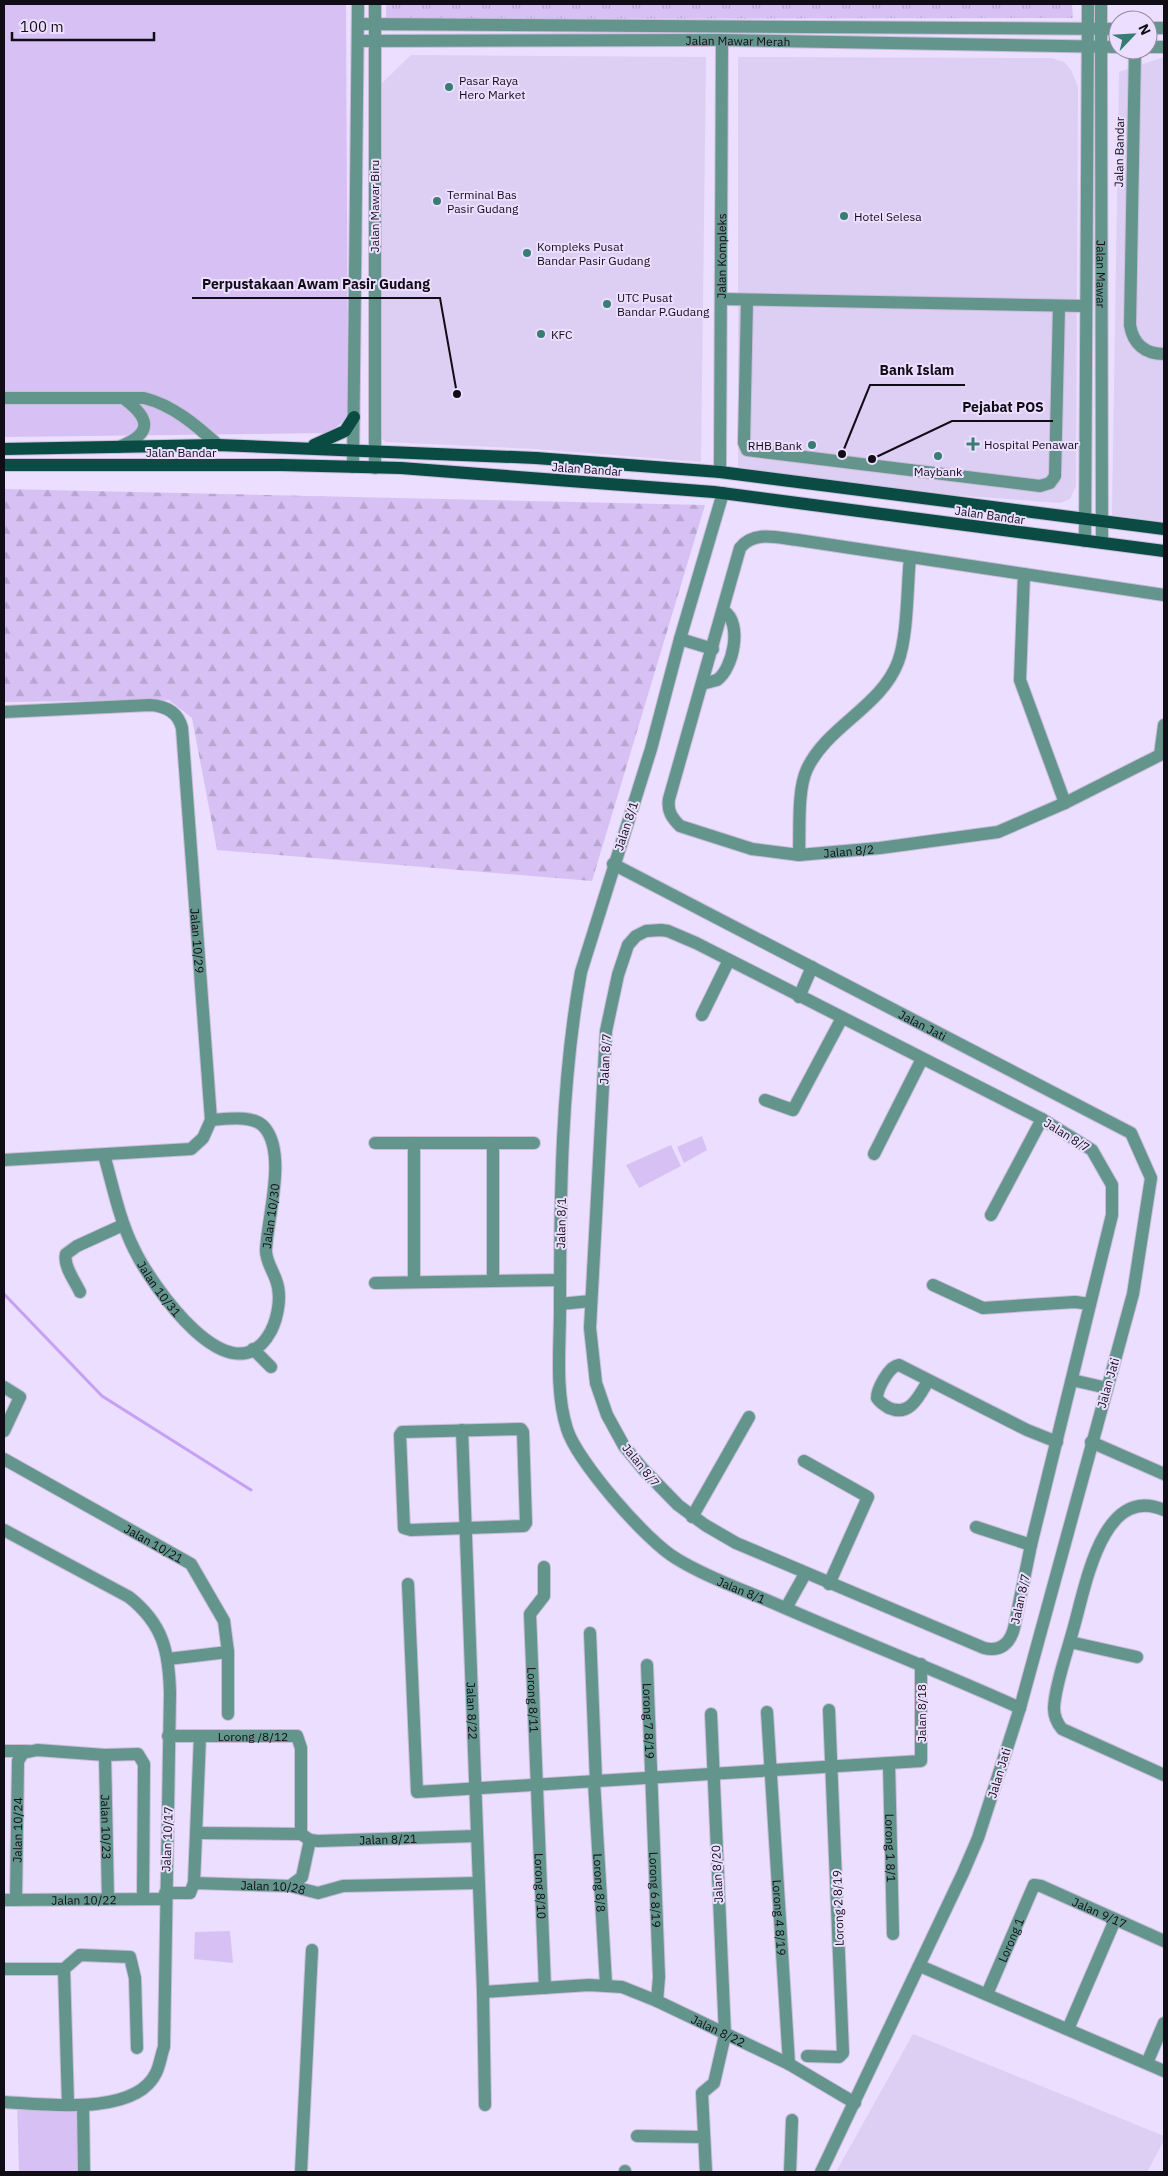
<svg xmlns="http://www.w3.org/2000/svg" width="1168" height="2176" font-family="'IBM Plex Sans',sans-serif">
  <defs>
    <pattern id="grass-tufts" width="24" height="20" patternUnits="userSpaceOnUse" patternTransform="scale(1.25)"><rect width="24" height="20" fill="#d7c1f4"/><path d="M3 7l-1-3M5 7V3M7 7l1-3M15 17l-1-3M17 17v-4M19 17l1-3" fill="none" stroke="#b8a5d0"/></pattern>
    <pattern id="forest-firs" width="22" height="20" patternUnits="userSpaceOnUse" patternTransform="scale(1.25)"><rect width="22" height="20" fill="#d7c1f4"/><path d="M5 1l3.5 6h-7zM16 11l3.5 6h-7z" fill="#b8a5d0"/></pattern>
  </defs>
  <rect width="100%" height="100%" fill="#ebdefe"/>
  <g fill="#ddcef3">
    <polygon points="411,55 706,57 701,462 536,449 386,442 381,438 376,431 382,83"/>
    <polygon points="738,57 1051,58 1064,62 1071,70 1078,87 1076,486 1070,499 1060,503 913,492 738,467"/>
    <polygon points="1164,57 1164,522 1112,515 1119,72"/>
    <polygon points="913,2034 1164,2136 1164,2140 1147,2172 836,2172"/>
  </g>
  <polygon fill="url(#grass-tufts)" points="386,4 1072,4 1073,18 386,19"/>
  <polygon fill="url(#forest-firs)" points="4,489 705,505 592,881 217,850 192,718 169,700 4,702"/>
  <g fill="#d7c1f4">
    <polygon points="4,4 346,4 348,418 328,433 4,437"/>
    <polygon points="702,1136 707,1150 684,1163 677,1147"/>
    <polygon points="671,1145 681,1166 639,1188 626,1165"/>
    <polygon points="230,1931 233,1963 194,1959 195,1932"/>
    <polygon points="17,2103 83,2105 84,2172 19,2172"/>
  </g>
  <g fill="none" stroke-linecap="round" stroke-linejoin="round">
    <polyline stroke="#c5a0f4" stroke-width="3" points="4,1294 102,1396 251,1490"/>
    <defs>
      <g id="minor">
        <path id="s1" d="M 1101,4 L 1102,543"/>
        <polyline points="358,24 1118,29"/>
        <polyline points="1148,28 1164,28"/>
        <path id="s2" d="M 358,41 L 722,40 L 1118,47"/>
        <polyline points="1148,47 1164,47"/>
        <path d="M 1135,50 L 1130,325 C 1133,344 1145,354 1164,354"/>
        <polyline points="721,299 1086,306"/>
        <polyline points="747,300 744,443 747,450 1040,486 1050,483 1055,476 1059,306"/>
        <path d="M 4,398 L 144,398 C 173,405 197,426 218,445"/>
        <path d="M 119,447 C 154,433 150,418 123,398"/>
        <polyline points="353,467 358,4"/>
        <polyline points="375,468 375,4"/>
        <path id="s3" d="M 720,472 L 722,40"/>
        <path id="s4" d="M 723,493 L 680,639 L 651,749 L 581,972 C 561,1082 560,1197 560,1309 C 560,1349 555,1391 567,1429 C 577,1461 647,1542 677,1559 C 708,1578 744,1590 778,1605 C 858,1640 940,1672 1020,1708"/>
        <polyline points="1085,541 1088,4"/>
        <polyline points="1024,574 1020,680 1065,803"/>
        <path id="s5" d="M 1164,595 L 798,540 C 778,538 754,530 740,548 L 669,799 C 667,811 672,818 680,826 L 752,849 L 799,855 L 880,848 L 998,832 L 1065,803 L 1160,755 L 1164,725"/>
        <polyline points="680,639 713,649"/>
        <path d="M 702,684 L 717,680 C 733,669 743,623 724,611"/>
        <path id="s6" d="M 4,712 L 150,705 C 166,706 178,712 182,728 L 211,1120 L 203,1138 L 191,1149 L 4,1160"/>
        <path d="M 799,855 C 800,831 797,790 807,769 C 827,726 881,707 898,662 C 908,635 907,587 910,557"/>
        <path id="s7" d="M 613,864 L 1131,1133 L 1151,1178 L 1133,1294 L 1020,1708 L 978,1838 L 963,1873 L 821,2172"/>
        <path d="M 661,930 L 668,931 L 696,943 L 1042,1119 L 1092,1150 L 1112,1185 L 1112,1215 L 1031,1545 L 1014,1628 C 1010,1644 1000,1652 984,1648 L 736,1543 L 705,1525 L 678,1505 L 643,1469 L 624,1446 L 607,1415 L 596,1383 L 590,1328 L 606,1031 L 618,975 L 628,945 L 636,936 L 646,931 Z"/>
        <polyline points="799,997 812,967"/>
        <polyline points="702,1015 729,960"/>
        <polyline points="765,1100 793,1110 842,1018"/>
        <polyline points="375,1143 534,1143"/>
        <polyline points="414,1143 414,1282"/>
        <polyline points="493,1143 493,1281"/>
        <polyline points="874,1154 922,1059"/>
        <path id="s8" d="M 104,1155 C 113,1186 119,1219 134,1249 C 150,1283 232,1403 271,1331 C 278,1317 282,1295 276,1280 C 273,1271 266,1261 266,1251 C 267,1219 287,1155 265,1128 C 254,1114 227,1119 211,1120"/>
        <polyline points="991,1215 1042,1119"/>
        <polyline points="375,1283 560,1280"/>
        <polyline points="933,1285 983,1308 1075,1302 1090,1304"/>
        <path d="M 80,1292 C 75,1281 63,1266 66,1254 L 77,1246 L 123,1225"/>
        <polyline points="560,1304 591,1301"/>
        <polyline points="253,1349 271,1367"/>
        <polyline points="1072,1380 1107,1388"/>
        <path d="M 928,1381 C 919,1396 910,1417 889,1408 C 884,1405 880,1403 877,1398 C 877,1389 889,1366 899,1365 L 1027,1430 L 1057,1442"/>
        <polyline points="4,1387 20,1397 4,1431"/>
        <polygon points="521,1429 523,1432 526,1523 524,1526 411,1530 404,1528 400,1435 402,1432"/>
        <path id="s9" d="M 462,1430 L 483,1992 L 485,2105"/>
        <polyline points="1091,1442 1164,1474"/>
        <path id="s10" d="M 4,1459 L 191,1564 L 224,1621 L 228,1652 L 228,1714"/>
        <polyline points="804,1461 868,1497 829,1584"/>
        <path d="M 1164,1510 C 1101,1483 1085,1590 1073,1630 C 1067,1653 1055,1685 1054,1708 C 1054,1716 1057,1723 1062,1729 L 1164,1775"/>
        <polyline points="692,1517 749,1417"/>
        <polyline points="976,1527 1031,1545"/>
        <path d="M 4,1530 L 129,1597 C 163,1624 169,1651 170,1693 L 164,2047 C 161,2055 160,2065 156,2073 C 135,2117 43,2104 4,2102"/>
        <path id="s11" d="M 544,1567 L 544,1596 L 530,1614 L 545,1988"/>
        <polyline points="408,1584 417,1792 921,1761 921,1664"/>
        <polyline points="786,1608 805,1574"/>
        <polyline points="590,1633 596,1781"/>
        <polyline points="1070,1642 1137,1657"/>
        <polyline points="168,1659 228,1652"/>
        <path id="s12" d="M 647,1665 L 659,1977 L 657,2001"/>
        <path id="s13" d="M 767,1712 L 789,2064"/>
        <path id="s14" d="M 168,1736 L 297,1736 L 301,1748 L 301,1834"/>
        <polyline points="4,1751 28,1751"/>
        <path id="s15" d="M 105,1755 L 108,1899"/>
        <path id="s16" d="M 889,1763 L 893,1934"/>
        <path id="s17" d="M 594,1781 L 606,1984"/>
        <polyline points="198,1833 301,1834"/>
        <path id="s18" d="M 301,1834 L 310,1840 L 318,1841 L 476,1836"/>
        <polyline points="194,1883 200,1736"/>
        <polyline points="290,1886 302,1877 310,1840"/>
        <path id="s19" d="M 165,1893 L 190,1893 L 194,1883 L 290,1886 L 318,1893 L 343,1886 L 478,1883"/>
        <path id="s20" d="M 4,1900 L 165,1899"/>
        <path id="s21" d="M 16,1900 L 18,1761 L 23,1753 L 37,1750 L 105,1755 L 138,1754 L 144,1764 L 143,1899"/>
        <polyline points="920,1966 1164,2071"/>
        <polyline points="4,1969 64,1969 80,1955 130,1957 135,1978 137,2048"/>
        <polyline points="64,1969 68,2104"/>
        <path id="s22" d="M 483,1992 L 589,1985 L 622,1987 L 657,2001 L 789,2064 L 855,2103"/>
        <path id="s23" d="M 987,1994 L 1034,1885 L 1041,1886 L 1164,1941"/>
        <polyline points="1068,2029 1115,1920"/>
        <polyline points="807,2056 839,2057 843,2053 829,1710"/>
        <polyline points="1147,2063 1164,2023"/>
        <polyline points="83,2105 84,2172"/>
        <polyline points="637,2136 703,2137"/>
        <polyline points="625,2171 625,2172"/>
        <polyline points="301,2172 312,1950"/>
        <polyline points="706,2172 702,2093 714,2083 725,2035 711,1714"/>
        <polyline points="790,2172 792,2120"/>
      </g>
      <g id="major">
        <polyline points="314,445 345,431 354,417"/>
        <polyline points="4,449 218,445 536,458 720,472 1164,529"/>
        <polyline points="4,465 282,465 401,468 714,492 1164,551"/>
      </g>
    </defs>
    <use href="#minor" stroke="#c8bdd9" stroke-width="14"/>
    <use href="#major" stroke="#c8bdd9" stroke-width="14"/>
    <use href="#minor" stroke="#63958d" stroke-width="12"/>
    <use href="#major" stroke="#0a4c44" stroke-width="12"/>
  </g>
  <g fill="#377d73" stroke="#ebdefe" stroke-width="2">
    <circle cx="449" cy="87" r="5"/>
    <circle cx="437" cy="201" r="5"/>
    <circle cx="844" cy="216" r="5"/>
    <circle cx="527" cy="253" r="5"/>
    <circle cx="607" cy="304" r="5"/>
    <circle cx="541" cy="334" r="5"/>
    <path d="M970.5 436.5h5v5h5v5h-5v5h-5v-5h-5v-5h5z"/>
    <circle cx="812" cy="445" r="5"/>
    <circle cx="938" cy="456" r="5"/>
  </g>
  <g text-anchor="middle" dominant-baseline="central" stroke-width="4" stroke-linejoin="round" paint-order="stroke">
    <g font-size="12" fill="#110d17" stroke="#ebdefe">
      <text stroke="none"><textPath href="#s2" startOffset="380">Jalan Mawar Merah</textPath></text>
      <text transform="translate(1119 152) rotate(-89)">Jalan Bandar</text>
      <text transform="translate(374 206) rotate(-90)">Jalan Mawar Biru</text>
      <text stroke="none"><textPath href="#s3" startOffset="216">Jalan Kompleks</textPath></text>
      <text stroke="none"><textPath href="#s1" startOffset="270">Jalan Mawar</textPath></text>
      <text x="181" y="452">Jalan Bandar</text>
      <text transform="translate(587 469) rotate(4)">Jalan Bandar</text>
      <text transform="translate(990 515) rotate(8)">Jalan Bandar</text>
      <text transform="translate(626 826) rotate(-72)">Jalan 8/1</text>
      <text stroke="none"><textPath href="#s5" startOffset="896">Jalan 8/2</textPath></text>
      <text stroke="none"><textPath href="#s6" startOffset="402">Jalan 10/29</textPath></text>
      <text stroke="none"><textPath href="#s7" startOffset="349">Jalan Jati</textPath></text>
      <text transform="translate(605 1059) rotate(-87)">Jalan 8/7</text>
      <text transform="translate(1067 1135) rotate(32)">Jalan 8/7</text>
      <text stroke="none"><textPath href="#s8" startOffset="412">Jalan 10/30</textPath></text>
      <text transform="translate(561 1223) rotate(-89)">Jalan 8/1</text>
      <text stroke="none"><textPath href="#s8" startOffset="146">Jalan 10/31</textPath></text>
      <text transform="translate(1108 1383) rotate(-74)">Jalan Jati</text>
      <text transform="translate(641 1465) rotate(51)">Jalan 8/7</text>
      <text stroke="none"><textPath href="#s10" startOffset="172">Jalan 10/21</textPath></text>
      <text stroke="none"><textPath href="#s4" startOffset="1202">Jalan 8/1</textPath></text>
      <text transform="translate(1020 1599) rotate(-78)">Jalan 8/7</text>
      <text stroke="none"><textPath href="#s11" startOffset="138">Lorong 8/11</textPath></text>
      <text stroke="none"><textPath href="#s9" startOffset="281">Jalan 8/22</textPath></text>
      <text transform="translate(921 1713) rotate(-90)">Jalan 8/18</text>
      <text stroke="none"><textPath href="#s12" startOffset="56">Lorong 7 8/19</textPath></text>
      <text stroke="none"><textPath href="#s14" startOffset="85">Lorong /8/12</textPath></text>
      <text transform="translate(999 1773) rotate(-73)">Jalan Jati</text>
      <text stroke="none"><textPath href="#s15" startOffset="72">Jalan 10/23</textPath></text>
      <text stroke="none"><textPath href="#s21" startOffset="70">Jalan 10/24</textPath></text>
      <text transform="translate(167 1839) rotate(-88)">Jalan 10/17</text>
      <text stroke="none"><textPath href="#s18" startOffset="89">Jalan 8/21</textPath></text>
      <text stroke="none"><textPath href="#s16" startOffset="85">Lorong 1 8/1</textPath></text>
      <text transform="translate(717 1874) rotate(-93)">Jalan 8/20</text>
      <text stroke="none"><textPath href="#s17" startOffset="102">Lorong 8/8</textPath></text>
      <text stroke="none"><textPath href="#s11" startOffset="324">Lorong 8/10</textPath></text>
      <text stroke="none"><textPath href="#s19" startOffset="115">Jalan 10/28</textPath></text>
      <text stroke="none"><textPath href="#s12" startOffset="225">Lorong 6 8/19</textPath></text>
      <text stroke="none"><textPath href="#s20" startOffset="80">Jalan 10/22</textPath></text>
      <text transform="translate(838 1908) rotate(-92)">Lorong 2 8/19</text>
      <text stroke="none"><textPath href="#s23" startOffset="190">Jalan 9/17</textPath></text>
      <text stroke="none"><textPath href="#s13" startOffset="206">Lorong 4 8/19</textPath></text>
      <text stroke="none"><textPath href="#s23" startOffset="59">Lorong 1</textPath></text>
      <text stroke="none"><textPath href="#s22" startOffset="245">Jalan 8/22</textPath></text>
    </g>
    <g font-size="12" fill="#110d17" stroke="#ebdefe" text-anchor="start">
      <text x="459" y="80">Pasar Raya<tspan x="459" dy="14">Hero Market</tspan></text>
      <text x="447" y="194">Terminal Bas<tspan x="447" dy="14">Pasir Gudang</tspan></text>
      <text x="854" y="216">Hotel Selesa</text>
      <text x="537" y="246">Kompleks Pusat<tspan x="537" dy="14">Bandar Pasir Gudang</tspan></text>
      <text x="617" y="297">UTC Pusat<tspan x="617" dy="14">Bandar P.Gudang</tspan></text>
      <text x="551" y="334">KFC</text>
      <text x="984" y="444">Hospital Penawar</text>
      <text x="802" y="445" text-anchor="end">RHB Bank</text>
      <text x="938" y="471" text-anchor="middle">Maybank</text>
    </g>
  </g>
  <path fill="none" stroke="#110d17" stroke-width="2" d="M457 394L440 298H192M842 454L870 385H965M872 459L952 421H1053"/>
  <g fill="#110d17" stroke="#ebdefe" stroke-width="2">
    <circle cx="457" cy="394" r="5"/>
    <circle cx="842" cy="454" r="5"/>
    <circle cx="872" cy="459" r="5"/>
  </g>
  <g font-size="14" text-anchor="middle" font-weight="bold" fill="#110d17" stroke="#ebdefe" stroke-width="4" stroke-linejoin="round" paint-order="stroke">
    <text x="316" y="289">Perpustakaan Awam Pasir Gudang</text>
    <text x="917" y="375">Bank Islam</text>
    <text x="1003" y="412">Pejabat POS</text>
  </g>
  <rect width="1168" height="2176" fill="none" stroke="#110d17" stroke-width="10"/>
  <g transform="translate(1133 35) rotate(65)"><circle r="24" fill="#ebdefe" stroke="#948aa2"/>
  <path d="M0-4L9 19L0 12L-9 19Z" fill="#377d73"/>
  <text y="-8" font-size="14" font-weight="bold" text-anchor="middle" fill="#110d17">N</text>
  </g>
  <path d="M12 32v8h142v-8" fill="none" stroke="#110d17" stroke-width="2.5"/>
  <text x="20" y="32" font-size="15" fill="#110d17" stroke="#ebdefe" stroke-width="4" paint-order="stroke">100 m</text>
</svg>
